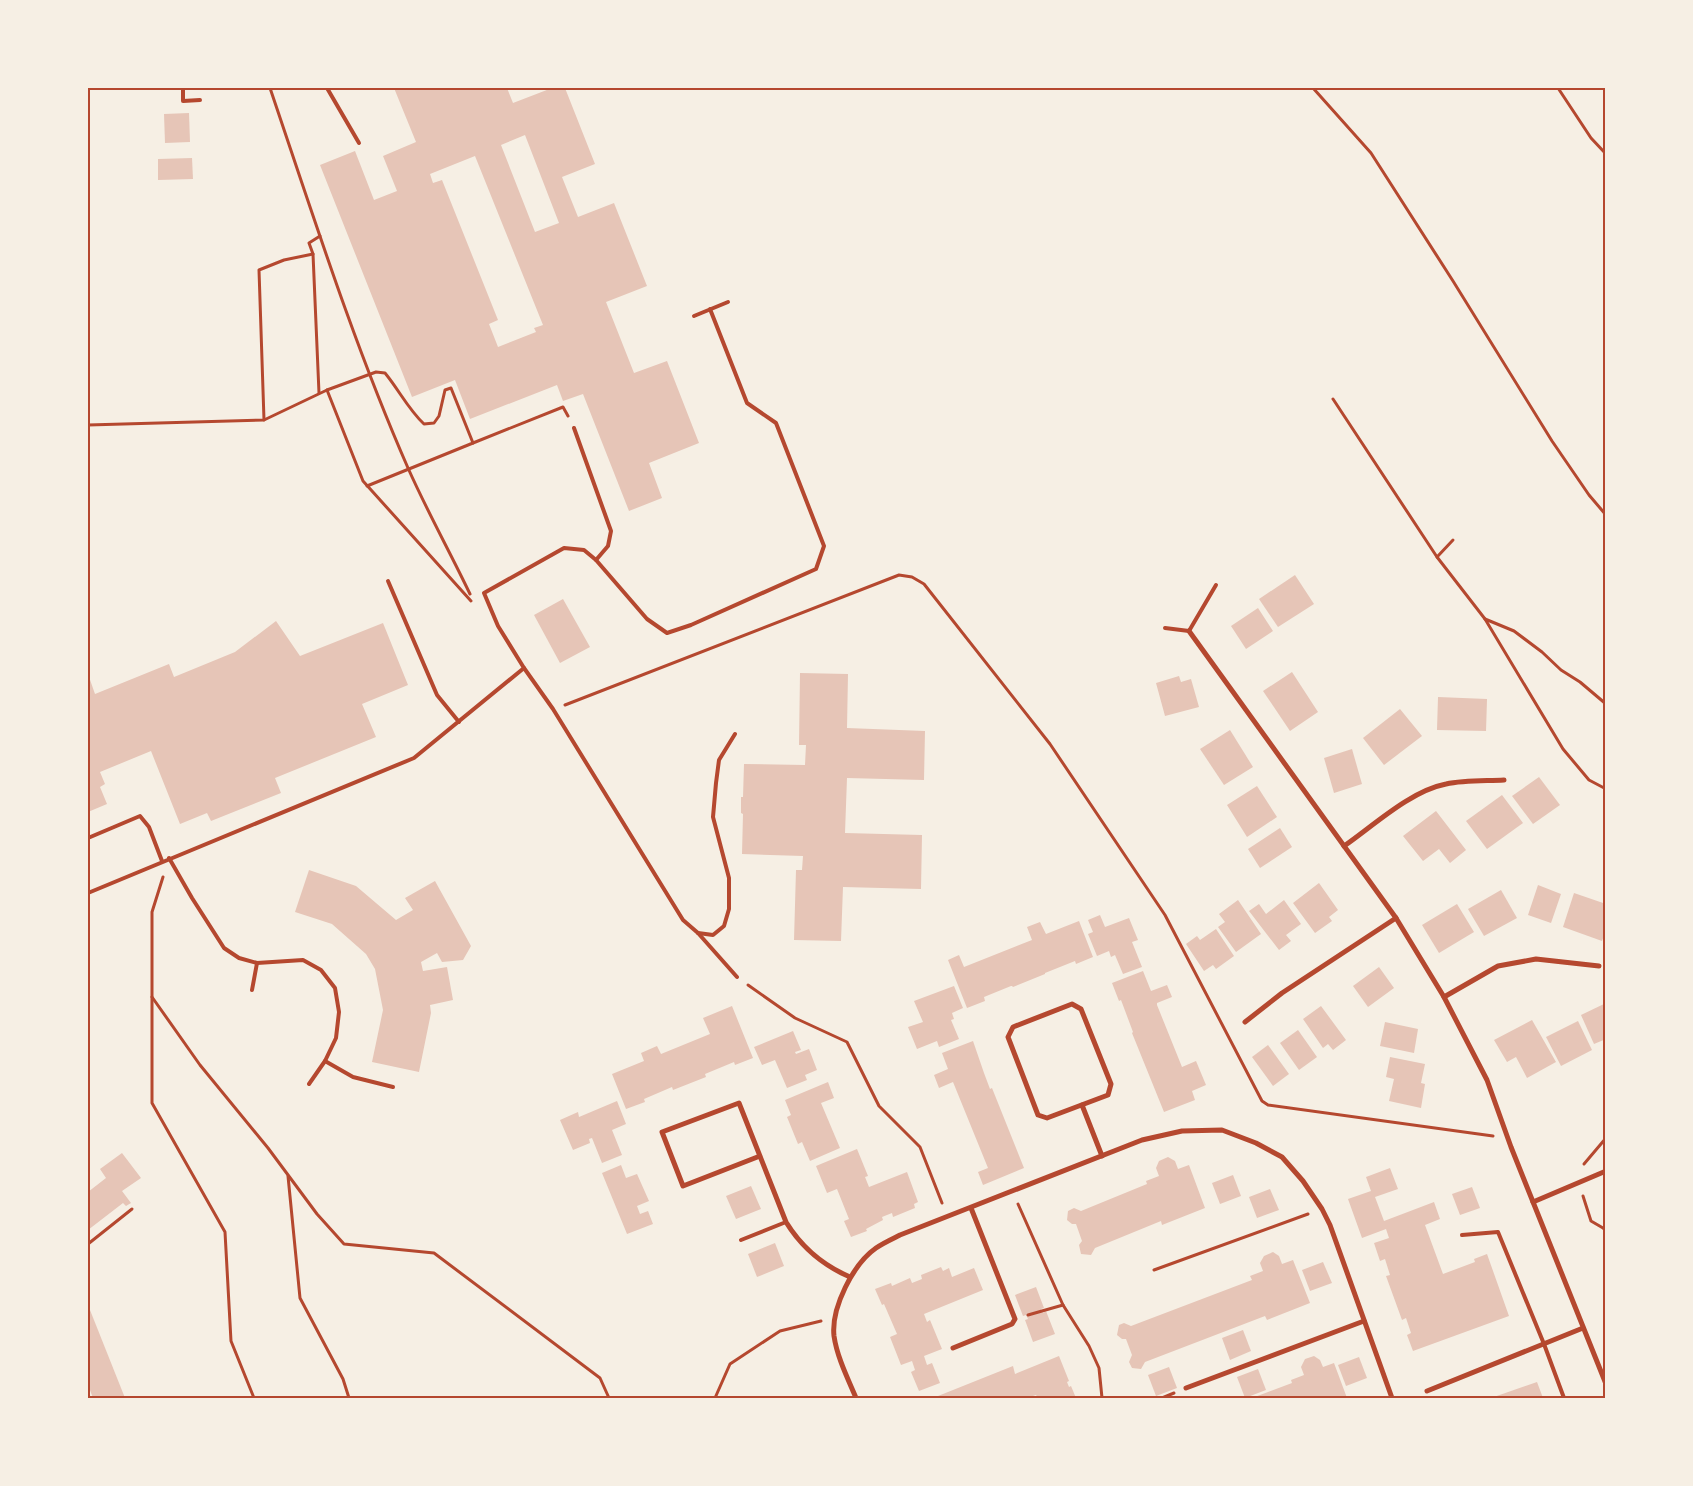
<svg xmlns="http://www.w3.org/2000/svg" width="1693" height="1486" font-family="Mulish,sans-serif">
  <rect width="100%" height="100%" fill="#f6efe4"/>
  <g fill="#e6c5b7" fill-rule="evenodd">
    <path d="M 394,88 L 507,88 L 513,103 L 552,88 L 565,88 L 595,164 L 562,177 L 578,217 L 614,203 L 647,286 L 606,302 L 634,373 L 667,361 L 699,443 L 649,463 L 662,498 L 629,511 L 583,394 L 563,401 L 557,385 L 470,419 L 455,380 L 412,397 L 320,165 L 355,151 L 374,200 L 397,191 L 383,156 L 416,142 ZM 525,135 L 559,223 L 535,232 L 501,145 ZM 475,156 L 543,325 L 534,328 L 536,332 L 498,347 L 489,324 L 498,320 L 442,180 L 433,183 L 430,174 Z"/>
    <polygon points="189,113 190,142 165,143 164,114"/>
    <polygon points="192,158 193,179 158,180 158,159"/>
    <polygon points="1295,575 1314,604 1278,627 1259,599"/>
    <polygon points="563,599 590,647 560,663 534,615"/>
    <polygon points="1258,608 1273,631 1246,649 1231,626"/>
    <polygon points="276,621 300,656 383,623 408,685 362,704 376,737 275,778 281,793 211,821 207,813 180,824 151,751 100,772 105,784 100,787 107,804 88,812 88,674 95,694 169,664 174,677 235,652"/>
    <polygon points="1292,672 1318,712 1290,731 1263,691"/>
    <polygon points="800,673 848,674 847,728 925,731 924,780 847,778 845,833 922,835 921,889 843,887 841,941 794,940 796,870 802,870 803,856 742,854 743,814 741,813 741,797 743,797 744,764 805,765 806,745 799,745"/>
    <polygon points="1179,676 1181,682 1191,679 1199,707 1165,716 1156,683"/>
    <polygon points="1438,697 1487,699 1486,731 1437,730"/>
    <polygon points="1400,709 1422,736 1384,765 1363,738"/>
    <polygon points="1230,730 1253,767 1224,785 1200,749"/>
    <polygon points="1352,749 1362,784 1334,793 1324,758"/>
    <polygon points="1539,777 1560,805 1533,824 1512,796"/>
    <polygon points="1257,786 1277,817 1247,837 1227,805"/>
    <polygon points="1502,795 1523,823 1487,849 1466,821"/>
    <polygon points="1436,811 1466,850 1450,863 1439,849 1423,861 1403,836"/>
    <polygon points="1280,828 1292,847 1260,868 1248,849"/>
    <polygon points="309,870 356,886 396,920 413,910 405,898 435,881 471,946 463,960 442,962 437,953 421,962 423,971 447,967 453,1000 430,1005 431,1013 419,1072 372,1062 383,1010 375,969 366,954 332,924 295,912"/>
    <polygon points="1319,883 1338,910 1329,917 1332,921 1315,933 1293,903"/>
    <polygon points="1538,885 1561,894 1551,923 1528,915"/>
    <polygon points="1501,890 1517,918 1484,936 1468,909"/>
    <polygon points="1574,893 1606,904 1606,930 1602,941 1563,927"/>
    <polygon points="1238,900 1261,934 1236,952 1218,927 1225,922 1219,914"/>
    <polygon points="1284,900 1301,924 1286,935 1291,941 1279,950 1249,911 1259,904 1266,914"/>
    <polygon points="1457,904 1474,932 1439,953 1422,925"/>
    <polygon points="1100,915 1105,927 1129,918 1138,940 1132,942 1142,967 1123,974 1115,955 1111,957 1109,951 1097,956 1088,934 1093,932 1088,920"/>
    <polygon points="1079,921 1093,957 1076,964 1075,961 1045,973 1045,974 1013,987 1012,986 1011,986 984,997 985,1001 967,1008 948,960 959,955 964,967 1032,940 1027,927 1040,922 1046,934"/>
    <polygon points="1216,929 1234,956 1216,969 1213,965 1204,971 1186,944 1197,936 1200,940"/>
    <polygon points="1379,967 1394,988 1368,1007 1353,986"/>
    <polygon points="1143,971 1151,991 1167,985 1172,997 1157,1003 1157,1005 1182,1067 1196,1061 1206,1085 1192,1091 1195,1100 1164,1112 1132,1033 1133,1032 1121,1000 1119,1001 1112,983"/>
    <polygon points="954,986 963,1008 952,1013 954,1019 951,1020 959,1039 939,1047 937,1041 917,1049 908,1027 923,1022 914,1001"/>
    <polygon points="1606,1003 1606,1039 1594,1044 1581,1015"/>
    <polygon points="732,1006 753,1058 735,1065 734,1062 705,1074 706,1077 673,1090 672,1087 644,1099 645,1102 626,1109 612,1074 644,1061 641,1053 657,1046 661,1054 710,1034 703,1018"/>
    <polygon points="1321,1006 1346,1040 1333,1050 1328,1044 1323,1048 1303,1019"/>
    <polygon points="1532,1020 1556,1062 1527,1078 1516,1057 1507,1062 1494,1040"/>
    <polygon points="1578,1021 1592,1050 1561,1066 1546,1037"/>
    <polygon points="1385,1022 1418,1029 1414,1053 1380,1046"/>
    <polygon points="1298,1030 1317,1057 1299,1070 1280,1043"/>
    <polygon points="793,1031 801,1050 795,1052 796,1054 809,1049 817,1070 805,1075 807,1080 787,1088 775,1060 762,1065 754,1047"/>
    <polygon points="973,1041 984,1073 990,1089 992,1088 1024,1168 983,1185 978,1172 988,1168 953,1082 939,1088 934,1075 948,1069 942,1053"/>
    <polygon points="1268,1045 1289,1074 1273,1086 1252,1057"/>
    <polygon points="1390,1057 1425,1064 1421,1083 1425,1084 1421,1108 1389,1101 1394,1079 1386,1077"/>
    <polygon points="828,1082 834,1098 821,1103 840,1148 810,1161 802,1142 798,1144 787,1117 791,1115 785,1100"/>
    <polygon points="617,1101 626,1124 612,1130 622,1155 602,1163 592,1138 589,1139 590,1143 573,1150 560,1120 578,1112 579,1117"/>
    <polygon points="857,1149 868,1176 865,1177 869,1187 907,1172 918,1202 914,1204 915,1208 893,1217 892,1213 882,1217 883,1220 866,1229 867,1231 851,1237 844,1221 849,1219 837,1189 827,1193 816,1166"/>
    <polygon points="122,1153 141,1178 122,1191 131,1203 126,1206 123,1203 88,1230 88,1192 106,1178 100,1169"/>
    <polygon points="1168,1157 1175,1161 1178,1169 1189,1165 1205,1208 1162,1225 1161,1221 1095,1248 1091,1255 1081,1254 1079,1245 1082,1241 1076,1224 1072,1224 1067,1220 1068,1211 1074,1208 1081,1211 1147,1184 1146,1181 1159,1176 1156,1168 1159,1161"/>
    <polygon points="621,1165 626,1178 637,1174 649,1201 637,1206 640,1214 648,1211 653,1224 627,1234 602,1173"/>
    <polygon points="1390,1168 1398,1189 1375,1197 1384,1221 1434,1202 1440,1219 1425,1225 1443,1274 1475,1262 1474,1259 1487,1254 1509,1316 1413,1351 1407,1335 1411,1333 1406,1318 1402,1320 1386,1276 1390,1275 1385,1259 1380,1261 1374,1243 1389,1238 1386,1229 1362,1238 1348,1199 1371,1191 1366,1177"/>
    <polygon points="1233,1175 1241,1196 1220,1204 1212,1183"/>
    <polygon points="751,1186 761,1209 736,1219 726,1196"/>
    <polygon points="1472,1187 1480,1208 1460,1215 1452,1194"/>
    <polygon points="1270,1189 1279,1210 1257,1218 1249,1197"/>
    <polygon points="775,1243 784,1266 757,1277 748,1254"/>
    <polygon points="1273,1252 1279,1256 1282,1264 1293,1260 1310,1303 1267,1320 1265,1316 1145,1362 1141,1369 1132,1368 1129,1362 1132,1355 1126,1339 1122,1339 1117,1335 1119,1325 1124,1323 1131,1326 1252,1280 1250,1276 1263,1271 1260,1263 1264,1256"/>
    <polygon points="1323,1262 1332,1283 1310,1291 1302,1270"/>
    <polygon points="941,1267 943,1271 949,1268 952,1277 974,1268 983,1290 924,1314 927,1322 930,1320 942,1349 924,1356 927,1365 932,1363 940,1383 919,1391 911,1372 915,1370 912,1361 901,1365 890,1337 897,1334 884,1304 882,1305 875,1289 891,1283 892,1286 910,1278 912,1283 922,1279 921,1275"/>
    <polygon points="1036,1287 1044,1308 1041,1309 1043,1313 1046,1311 1055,1334 1033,1342 1025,1320 1028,1319 1026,1315 1023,1316 1015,1295"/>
    <polygon points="88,1305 125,1398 93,1398 88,1385"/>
    <polygon points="1243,1330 1251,1351 1230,1360 1222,1338"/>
    <polygon points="1059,1356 1069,1381 1067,1382 1069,1387 1071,1386 1076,1398 1051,1398 1050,1396 1044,1398 1038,1398 1036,1395 1027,1398 933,1398 1013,1366 1015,1374"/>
    <polygon points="1314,1356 1320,1360 1323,1367 1334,1363 1347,1398 1252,1398 1292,1383 1291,1380 1304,1375 1301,1367 1305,1359"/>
    <polygon points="1359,1357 1367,1378 1346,1386 1338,1365"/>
    <polygon points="1169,1367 1177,1388 1156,1396 1148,1375"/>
    <polygon points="1258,1369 1266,1390 1245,1398 1237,1377"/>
    <polygon points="1537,1382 1543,1398 1491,1398"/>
  </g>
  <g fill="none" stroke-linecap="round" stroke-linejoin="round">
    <g stroke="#b5482f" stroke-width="3">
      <path d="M 270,88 C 313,215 354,345 408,468 C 427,511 450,552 470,594"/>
      <polyline points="1313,88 1371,153 1453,281 1552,441 1589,495 1606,515"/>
      <polyline points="1558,88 1591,138 1606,154"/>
      <polyline points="327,390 363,481 471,601"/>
      <polyline points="319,393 313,254 309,243 320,236"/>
      <polyline points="1333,399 1437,557 1485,619 1563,749 1589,780 1606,789"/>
      <polyline points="264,420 259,270 284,260 313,254"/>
      <path d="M 88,425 L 264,420 L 327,390 L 376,372 L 385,373 C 399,390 408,409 424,424 L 434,423 L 439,416 L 445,390 L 451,388 L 473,443 L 367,486"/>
      <polyline points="473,443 563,407 568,416"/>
      <polyline points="1437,557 1453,540"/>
      <polyline points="1485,619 1514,631 1542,652 1561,670 1580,682 1606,704"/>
      <polyline points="565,705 899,575 912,577 924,584 1050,744 1165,915 1262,1101 1268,1105 1493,1136"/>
      <polyline points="163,877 152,912 152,1103 225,1232 231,1341 254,1398"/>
      <polyline points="748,985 795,1018 847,1042 879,1106 920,1147 942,1203"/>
      <polyline points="152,997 200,1065 268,1148 317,1214 344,1244 434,1253 600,1378 609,1398"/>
      <polyline points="1584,1164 1606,1138"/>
      <polyline points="288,1176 300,1298 343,1379 349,1398"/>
      <polyline points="1583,1196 1591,1221 1603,1228 1606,1231"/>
      <polyline points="1018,1204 1063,1305 1089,1346 1099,1368 1102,1398"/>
      <polyline points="88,1244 132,1209"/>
      <polyline points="1154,1270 1308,1214"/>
      <polyline points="1028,1315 1063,1305"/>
      <polyline points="715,1398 730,1364 780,1331 821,1321"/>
      <polyline points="1162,1398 1174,1393"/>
    </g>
    <g stroke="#b5482f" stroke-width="4">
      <polyline points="183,88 183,101 200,100"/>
      <polyline points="327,88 359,143"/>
      <polyline points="710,309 747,403 776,423 824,546 816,569 691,625 667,633 647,619 596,560 584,550 564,548 484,593 498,626 524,668 553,709 683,920 698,933 737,977"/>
      <polyline points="694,316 728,302"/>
      <polyline points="574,428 611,531 608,546 596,560"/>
      <polyline points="388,581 437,695 459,722"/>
      <polyline points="1165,628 1189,631 1216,585"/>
      <polyline points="88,838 140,816 149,827 162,861"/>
      <polyline points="169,858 192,898 224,948 239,958 257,963 303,960 321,970 335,988 339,1012 336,1038 325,1061 309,1084"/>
      <polyline points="88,893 414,758 524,668"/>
      <polyline points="698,933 713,935 724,926 729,909 729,878 713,817 716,783 719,760 735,734"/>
      <polyline points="252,990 257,963"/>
      <polyline points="325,1061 353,1077 393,1087"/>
      <polyline points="1462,1235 1498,1232 1544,1344 1564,1398"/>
      <polyline points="741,1240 786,1222"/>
    </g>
    <g stroke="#b5482f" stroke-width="5">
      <polyline points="1189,631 1396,918 1444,997 1487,1080 1511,1147 1606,1384"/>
      <path d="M 1344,846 C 1373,826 1410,791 1446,784 C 1464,780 1485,781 1504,780"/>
      <polyline points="1444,997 1498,966 1536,959 1599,966"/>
      <polygon points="1072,1004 1081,1009 1111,1084 1108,1095 1047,1118 1038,1115 1008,1037 1013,1027"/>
      <polyline points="1245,1022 1282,993 1396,918"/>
      <polyline points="1082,1105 1102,1156"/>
      <path d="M 760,1156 L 683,1186 L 662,1132 L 739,1103 L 786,1222 C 802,1248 822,1265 850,1277"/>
      <polyline points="1533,1202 1606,1171"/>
      <polyline points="953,1348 1012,1324 1015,1319 971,1208"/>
      <polyline points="1186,1388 1364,1321"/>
      <polyline points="1427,1391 1583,1328"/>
      <path d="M 856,1398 C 848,1379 837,1357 834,1336 C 831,1308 853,1264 876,1248 C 883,1243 892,1239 900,1235 L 1142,1140 L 1182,1131 L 1222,1130 L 1256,1143 L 1282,1157 L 1303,1181 L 1322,1209 L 1330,1225 L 1392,1398"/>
    </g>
  </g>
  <rect width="1693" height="1486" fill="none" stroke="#f6efe4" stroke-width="178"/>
  <rect x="89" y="89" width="1515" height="1308" fill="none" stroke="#b5482f" stroke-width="2"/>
</svg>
